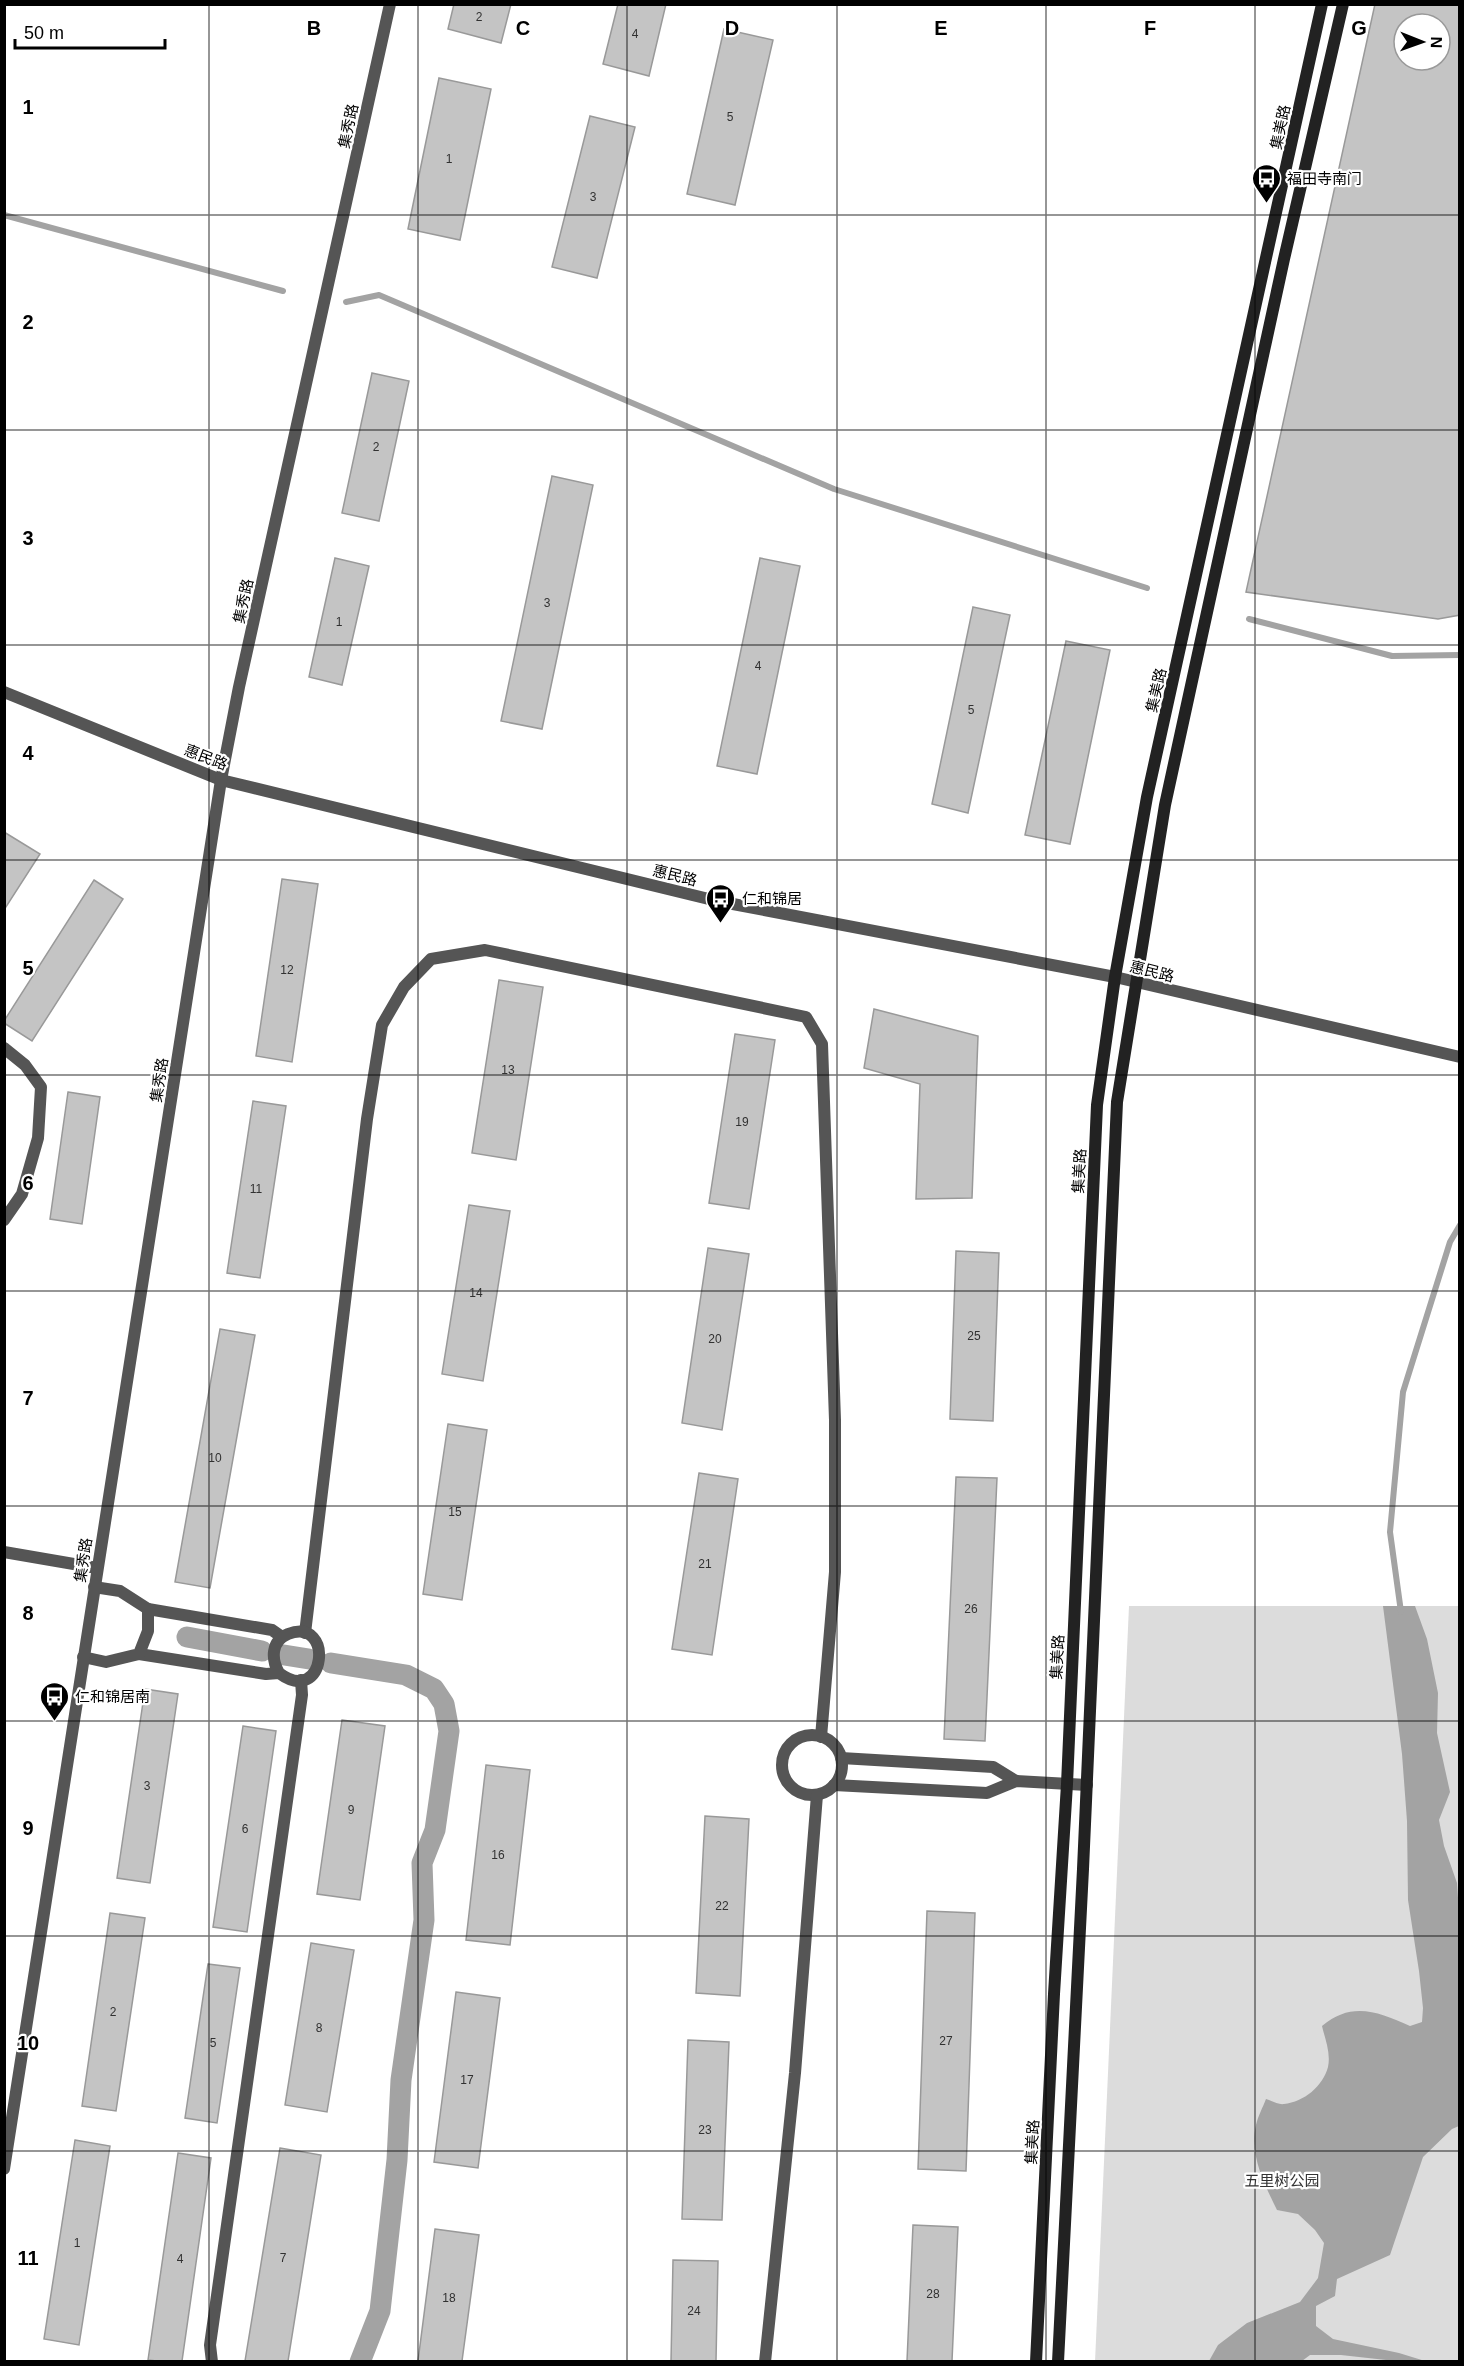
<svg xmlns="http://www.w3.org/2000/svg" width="1464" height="2366" font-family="Helvetica,'Noto Sans SC',sans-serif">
  <rect width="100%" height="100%" fill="#fff"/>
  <polygon fill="#dcdcdc" points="1129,1606 1459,1606 1459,2361 1095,2362"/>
  <path fill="#a3a3a3" d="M 1383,1606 L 1415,1606 L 1427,1639 L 1438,1693 L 1437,1733 L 1450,1792 L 1439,1820 L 1444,1846 L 1457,1883 L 1460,1927 L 1459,2126 L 1452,2129 L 1423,2157 L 1390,2255 L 1337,2279 L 1335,2296 L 1316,2306 L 1316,2326 L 1333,2339 L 1399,2353 L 1425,2361 L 1395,2361 L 1341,2355 L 1310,2355 L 1302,2361 L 1209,2361 L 1218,2345 L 1247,2323 L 1300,2302 L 1318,2278 L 1324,2243 L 1315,2230 L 1298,2214 L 1277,2210 C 1265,2185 1249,2155 1256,2125 C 1258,2116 1263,2107 1266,2099 C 1272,2101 1279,2105 1284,2104 C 1304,2102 1323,2086 1328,2067 C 1331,2053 1325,2039 1322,2026 C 1352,2001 1378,2012 1410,2026 L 1422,2022 L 1423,2008 L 1419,1971 L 1408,1900 L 1407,1821 L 1402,1754 Z"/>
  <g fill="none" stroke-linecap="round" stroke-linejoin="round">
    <g stroke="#a3a3a3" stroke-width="6">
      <polyline points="4,215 283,291"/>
      <polyline points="346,302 379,295 834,489 1147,588"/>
      <polyline points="1249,619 1392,656 1460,655"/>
      <polyline points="1401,1612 1390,1532 1403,1392 1450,1242 1460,1225"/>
    </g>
    <g stroke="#a3a3a3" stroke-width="21">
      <polyline points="187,1637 262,1651"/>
      <polyline points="284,1655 309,1659"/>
      <polyline points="331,1663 406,1675 434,1689 444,1704 449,1731 435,1830 422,1863 424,1920 401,2080 397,2160 380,2311 360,2362"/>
    </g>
  </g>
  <g fill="#c4c4c4" stroke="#999" stroke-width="1.5" fill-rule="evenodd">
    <polygon points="454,4 511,4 501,43 448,29"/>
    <polygon points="618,4 666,4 649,76 603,64"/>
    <path d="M 1375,4 L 1460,4 L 1460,615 L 1438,619 L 1246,592 ZM 1404,24 L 1440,24 L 1440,60 L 1404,60 Z"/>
    <polygon points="724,29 773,40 735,205 687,194"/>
    <polygon points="439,78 491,89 460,240 408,229"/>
    <polygon points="590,116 635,127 597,278 552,267"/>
    <polygon points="372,373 409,381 379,521 342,513"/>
    <polygon points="552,476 593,485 542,729 501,721"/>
    <polygon points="335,558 369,566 342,685 309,677"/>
    <polygon points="760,558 800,566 757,774 717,766"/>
    <polygon points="973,607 1010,615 968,813 932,804"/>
    <polygon points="1066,641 1110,650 1070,844 1025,835"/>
    <polygon points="4,832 40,854 4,910"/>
    <polygon points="282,879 318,884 292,1062 256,1056"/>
    <polygon points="94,880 123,899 32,1041 4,1023 4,1021"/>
    <polygon points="499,980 543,987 516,1160 472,1153"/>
    <polygon points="874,1009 978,1036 972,1198 916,1199 920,1084 864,1068"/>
    <polygon points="735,1034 775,1040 749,1209 709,1203"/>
    <polygon points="68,1092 100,1097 82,1224 50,1219"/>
    <polygon points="253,1101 286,1106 260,1278 227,1273"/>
    <polygon points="469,1205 510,1211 483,1381 442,1374"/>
    <polygon points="708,1248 749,1254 722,1430 682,1423"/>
    <polygon points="956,1251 999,1253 993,1421 950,1419"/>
    <polygon points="220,1329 255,1335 210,1588 175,1582"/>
    <polygon points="448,1424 487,1430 462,1600 423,1594"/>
    <polygon points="699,1473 738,1479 712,1655 672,1649"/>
    <polygon points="956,1477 997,1478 985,1741 944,1739"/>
    <polygon points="145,1689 178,1694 150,1883 117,1878"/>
    <polygon points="342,1720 385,1726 360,1900 317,1894"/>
    <polygon points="243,1726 276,1731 247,1932 213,1927"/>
    <polygon points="486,1765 530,1770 510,1945 466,1940"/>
    <polygon points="705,1816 749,1819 740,1996 696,1993"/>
    <polygon points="927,1911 975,1913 966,2171 918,2169"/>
    <polygon points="110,1913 145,1918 116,2111 82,2106"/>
    <polygon points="311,1943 354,1950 327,2112 285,2105"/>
    <polygon points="208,1964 240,1968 217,2123 185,2118"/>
    <polygon points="456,1992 500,1998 478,2168 434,2162"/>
    <polygon points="688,2040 729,2042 722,2220 682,2219"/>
    <polygon points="75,2140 110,2146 79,2345 44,2339"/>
    <polygon points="280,2148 321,2155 288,2361 245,2361"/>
    <polygon points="178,2153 211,2158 182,2361 157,2361 148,2360"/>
    <polygon points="913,2225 958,2227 952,2361 907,2361"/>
    <polygon points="435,2229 479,2235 462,2361 418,2361"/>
    <polygon points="673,2260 718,2261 716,2361 671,2361"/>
  </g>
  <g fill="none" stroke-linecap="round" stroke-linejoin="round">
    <g stroke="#555" stroke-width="12">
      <polyline points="4,1048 25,1065 41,1087 38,1138 22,1194 4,1220"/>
      <polyline points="4,1552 97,1568"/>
      <polyline points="148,1609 272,1630 282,1637"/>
      <polyline points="305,1633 367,1119 382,1025 404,987 431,959 485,950 806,1017 822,1044 835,1420 835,1572 821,1737"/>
      <path d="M 139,1654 L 266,1674 L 279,1673 C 326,1708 335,1616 288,1634 C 271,1641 271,1659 279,1673"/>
      <polyline points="83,1657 106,1662 139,1654 148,1631 148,1609 120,1591 94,1587"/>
      <circle cx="812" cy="1765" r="30"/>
      <polyline points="841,1758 993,1767 1016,1781"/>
      <polyline points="834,1785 987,1793 1016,1781 1087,1785"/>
      <polyline points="212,2362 210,2345 302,1695 301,1680"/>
      <polyline points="765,2362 795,2073 817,1795"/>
    </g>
    <g stroke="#555" stroke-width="12">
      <polyline points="4,692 221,780 717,901 1115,977 1460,1057"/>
      <polyline points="4,2169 221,780 239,687 390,4"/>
    </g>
    <g stroke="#222" stroke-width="12">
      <polyline points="1036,2362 1054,1994 1067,1784 1097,1105 1115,977 1147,797 1322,4"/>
      <polyline points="1058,2362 1083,1869 1117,1102 1165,805 1284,259 1343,4"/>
    </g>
  </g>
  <path fill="none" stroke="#000" stroke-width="1.5" stroke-opacity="0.55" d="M 209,4 L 209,2362M 418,4 L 418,2362M 627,4 L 627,2362M 837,4 L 837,2362M 1046,4 L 1046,2362M 1255,4 L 1255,2362M 4,215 L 1460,215M 4,430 L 1460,430M 4,645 L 1460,645M 4,860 L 1460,860M 4,1075 L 1460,1075M 4,1291 L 1460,1291M 4,1506 L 1460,1506M 4,1721 L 1460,1721M 4,1936 L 1460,1936M 4,2151 L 1460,2151"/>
  <defs>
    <symbol id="bus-pin" viewBox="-11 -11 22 30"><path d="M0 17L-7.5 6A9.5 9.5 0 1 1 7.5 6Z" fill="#000" stroke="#fff"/><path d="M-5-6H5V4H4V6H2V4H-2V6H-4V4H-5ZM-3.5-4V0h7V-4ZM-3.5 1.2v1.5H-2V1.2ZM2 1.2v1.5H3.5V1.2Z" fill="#fff"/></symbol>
  </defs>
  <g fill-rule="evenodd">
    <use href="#bus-pin" x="1250" y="162" width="33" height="45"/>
    <use href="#bus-pin" x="704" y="882" width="33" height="45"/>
    <use href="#bus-pin" x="38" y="1680" width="33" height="45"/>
  </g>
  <g text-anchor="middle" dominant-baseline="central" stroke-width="4.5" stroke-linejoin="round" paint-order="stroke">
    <g font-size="12" fill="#313131">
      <text x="479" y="17">2</text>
      <text x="635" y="34">4</text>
      <text x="730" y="117">5</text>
      <text x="449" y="159">1</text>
      <text x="593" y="197">3</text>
      <text x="376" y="447">2</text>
      <text x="547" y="603">3</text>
      <text x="339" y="622">1</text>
      <text x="758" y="666">4</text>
      <text x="971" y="710">5</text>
      <text x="287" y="970">12</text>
      <text x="508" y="1070">13</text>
      <text x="742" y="1122">19</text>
      <text x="256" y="1189">11</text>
      <text x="476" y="1293">14</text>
      <text x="974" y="1336">25</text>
      <text x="715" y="1339">20</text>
      <text x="215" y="1458">10</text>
      <text x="455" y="1512">15</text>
      <text x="705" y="1564">21</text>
      <text x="971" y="1609">26</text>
      <text x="147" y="1786">3</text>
      <text x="351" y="1810">9</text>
      <text x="245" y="1829">6</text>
      <text x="498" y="1855">16</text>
      <text x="722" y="1906">22</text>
      <text x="113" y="2012">2</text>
      <text x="319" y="2028">8</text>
      <text x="946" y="2041">27</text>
      <text x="213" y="2043">5</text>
      <text x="467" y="2080">17</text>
      <text x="705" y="2130">23</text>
      <text x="77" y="2243">1</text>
      <text x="283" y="2258">7</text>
      <text x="180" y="2259">4</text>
      <text x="933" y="2294">28</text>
      <text x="449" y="2298">18</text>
      <text x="694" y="2311">24</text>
    </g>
    <g font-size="15" fill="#000" stroke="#fff">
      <text transform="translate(348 126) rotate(-78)">集秀路</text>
      <text transform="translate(1280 127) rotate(-78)">集美路</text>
      <text transform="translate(243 601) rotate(-78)">集秀路</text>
      <text transform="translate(1156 690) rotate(-77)">集美路</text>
      <text transform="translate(206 757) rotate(21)">惠民路</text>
      <text transform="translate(675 875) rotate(14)">惠民路</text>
      <text transform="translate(1152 971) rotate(14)">惠民路</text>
      <text transform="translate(159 1080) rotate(-81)">集秀路</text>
      <text transform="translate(1079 1171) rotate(-87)">集美路</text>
      <text transform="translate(83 1560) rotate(-81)">集秀路</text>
      <text transform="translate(1057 1657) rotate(-87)">集美路</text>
      <text transform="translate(1032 2142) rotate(-87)">集美路</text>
    </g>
    <g font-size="15" fill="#000" stroke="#fff" text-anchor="start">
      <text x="1287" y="178">福田寺南门</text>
      <text x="742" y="898">仁和锦居</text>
      <text x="75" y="1696">仁和锦居南</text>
    </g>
    <g font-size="15" fill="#333" stroke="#fff">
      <text x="1282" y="2180">五里树公园</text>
    </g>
  </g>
  <g font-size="20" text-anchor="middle" font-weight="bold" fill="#000" stroke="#fff" stroke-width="4.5" stroke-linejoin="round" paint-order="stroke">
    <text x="314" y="35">B</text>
    <text x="523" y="35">C</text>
    <text x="732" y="35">D</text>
    <text x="941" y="35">E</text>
    <text x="1150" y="35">F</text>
    <text x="1359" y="35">G</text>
    <text x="28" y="114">1</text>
    <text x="28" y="329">2</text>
    <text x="28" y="545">3</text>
    <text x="28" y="760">4</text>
    <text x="28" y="975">5</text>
    <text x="28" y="1190">6</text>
    <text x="28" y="1405">7</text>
    <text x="28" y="1620">8</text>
    <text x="28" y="1835">9</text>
    <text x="28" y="2050">10</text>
    <text x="28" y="2265">11</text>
  </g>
  <rect width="1464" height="2366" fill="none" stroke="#000000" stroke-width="12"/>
  <g transform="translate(1422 42) rotate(91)"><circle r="28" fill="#ffffff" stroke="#999999" stroke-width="1.5"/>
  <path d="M0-4.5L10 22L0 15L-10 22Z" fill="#000000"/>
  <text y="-9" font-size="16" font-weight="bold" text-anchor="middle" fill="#000000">N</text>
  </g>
  <path d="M15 39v9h150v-9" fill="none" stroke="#000000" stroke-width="3"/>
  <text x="24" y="39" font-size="18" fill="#000000" stroke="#ffffff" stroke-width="4.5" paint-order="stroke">50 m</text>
</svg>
